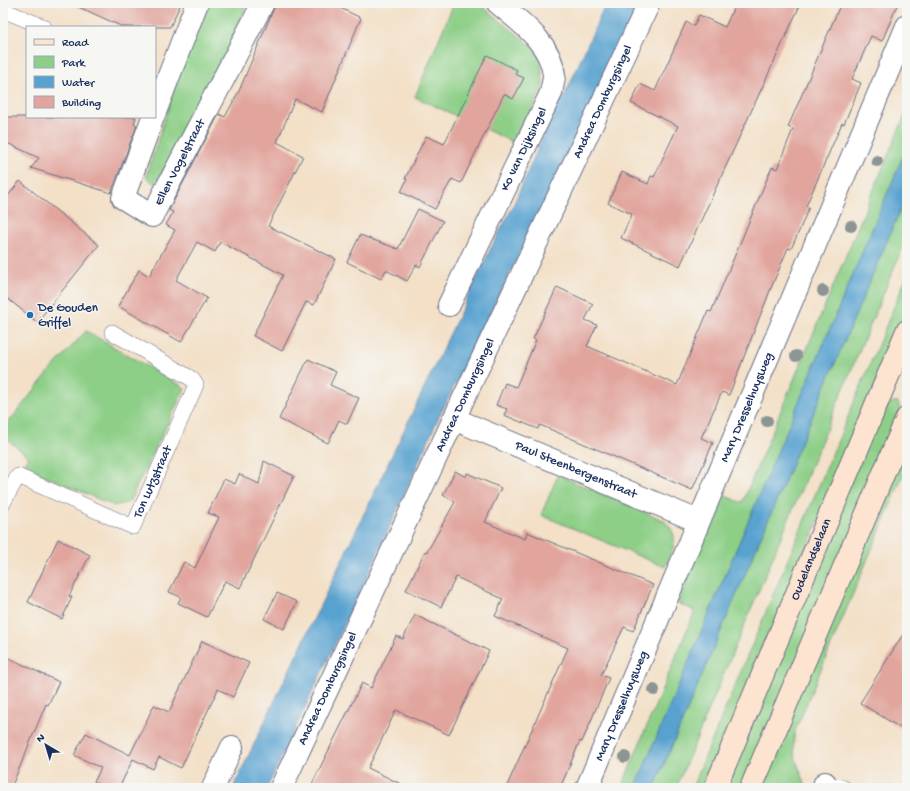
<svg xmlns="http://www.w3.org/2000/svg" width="910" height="791" font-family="'Gochi Hand',sans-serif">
  <rect width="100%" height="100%" fill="#f6f6f2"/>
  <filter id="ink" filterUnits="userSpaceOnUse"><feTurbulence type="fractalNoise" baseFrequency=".025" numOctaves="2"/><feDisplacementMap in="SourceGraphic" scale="8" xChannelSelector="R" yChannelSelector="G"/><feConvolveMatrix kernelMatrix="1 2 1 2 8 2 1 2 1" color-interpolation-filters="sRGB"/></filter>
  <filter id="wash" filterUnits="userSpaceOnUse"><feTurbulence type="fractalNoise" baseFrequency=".012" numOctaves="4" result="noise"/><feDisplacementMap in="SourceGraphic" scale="16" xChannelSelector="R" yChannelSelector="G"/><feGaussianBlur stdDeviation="0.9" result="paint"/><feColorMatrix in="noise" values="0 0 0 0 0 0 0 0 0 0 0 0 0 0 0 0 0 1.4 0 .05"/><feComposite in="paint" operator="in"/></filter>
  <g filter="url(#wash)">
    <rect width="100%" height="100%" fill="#f3e0c7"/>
    <g fill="#8dcf87" stroke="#547f72">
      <polygon points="209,3 247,3 213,87 155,184 146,177 179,74"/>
      <polygon points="454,3 478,3 533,47 541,58 543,85 517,144 415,97"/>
      <polygon points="907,110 907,147 635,788 621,788 694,613 693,610 677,603 723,495 740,502 743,501"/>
      <polygon points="907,194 907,237 676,788 654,788"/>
      <polygon points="907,276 907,310 706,788 692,788"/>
      <polygon points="86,331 185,388 129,502 114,506 23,466 29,457 3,436 3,429 53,367"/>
      <polygon points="893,402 898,402 901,413 743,788 721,788 858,460 887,406"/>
      <path d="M 907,432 L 907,466 L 795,731 C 790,757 800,765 806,788 L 757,788 Z"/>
      <path d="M 558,475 L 663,520 C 682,536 673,548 665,567 L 541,515 Z"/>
    </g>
    <g fill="#58a2d0" stroke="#3a6897">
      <polygon points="606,3 640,3 553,186 437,421 371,568 267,788 233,788 491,248 512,208 558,102 564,97"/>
      <polygon points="907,147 907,194 654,788 635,788"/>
    </g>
    <g id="blocks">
      <g fill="#e1a59d">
        <polygon points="70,3 181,3 170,27 123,27"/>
        <polygon points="276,3 330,3 361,18 322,112 295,99 277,142 303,156 268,226 336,259 314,305 306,302 282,351 253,336 283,275 220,242 215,252 197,242 176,280 207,298 181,342 118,306 139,270 149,276 175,230 166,225 173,212 169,210 219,114 225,117 239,91"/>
        <polygon points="736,3 801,3 680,266 621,238 632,214 608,203 622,172 648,184 651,176 654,177 678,126 631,103 640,84 655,91 686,22 694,26 699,15 725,27"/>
        <polygon points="841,3 898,3 882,41 871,36 852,79 861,83 844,124 842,123 806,206 809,207 800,229 791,249 788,248 771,288 729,395 722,392 701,438 713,443 692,490 540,425 538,429 504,415 507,409 496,405 505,383 516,387 536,340 533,339 557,287 593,304 585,320 597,325 587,346 677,385 708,311 711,312 720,291 772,167 777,169 793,129 788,127"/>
        <polygon points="487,55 517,70 515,74 524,78 513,99 504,94 461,183 452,179 435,209 401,192 407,179 405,179 426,136 444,144"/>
        <polygon points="3,117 136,117 134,124 137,125 111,193 31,168 39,158 3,141"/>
        <polygon points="20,181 99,245 37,322 3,295 3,202"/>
        <polygon points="418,209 443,221 420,267 416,265 407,281 386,270 381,279 347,262 360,235 398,249"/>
        <polygon points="308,359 336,372 330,385 359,398 347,424 339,420 328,443 279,419"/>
        <polygon points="264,461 294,476 240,588 225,581 207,617 178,603 181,597 169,592 184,562 195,568 219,517 208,513 224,479 235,484 239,474 259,484"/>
        <polygon points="455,471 466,477 467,473 501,488 485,522 525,539 527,532 653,585 633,631 624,627 601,675 609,678 582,742 580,741 560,788 506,788 568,648 495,616 503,599 456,577 441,607 406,590 425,551 427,552 455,502 443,495"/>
        <polygon points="58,539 90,555 69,596 72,597 62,619 28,602"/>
        <polygon points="277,593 297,602 284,629 264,619"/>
        <polygon points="415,615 489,651 449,735 396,710 368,768 409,788 310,788 362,683 371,688 396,636 403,639"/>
        <polygon points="907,628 907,732 860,703"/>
        <polygon points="202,641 249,663 233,697 218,689 181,768 159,757 153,769 133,759 119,788 106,788 94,782 101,768 74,755 86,733 130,755 154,705 169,712"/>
        <polygon points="9,658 59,682 48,705 46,704 11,788 3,788 3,671"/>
      </g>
    </g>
  </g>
  <g filter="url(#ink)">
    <use href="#blocks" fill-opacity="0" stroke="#676d83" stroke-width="1"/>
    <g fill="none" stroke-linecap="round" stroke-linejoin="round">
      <defs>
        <g id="lane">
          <polyline points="3,10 44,27"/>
          <path id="s1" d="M 3,503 L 18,476 L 133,527 L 196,385 L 192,379 L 112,332"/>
          <polyline points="825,783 844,788"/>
        </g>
        <g id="street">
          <polyline points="155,112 197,3"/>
          <path id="s2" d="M 153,117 L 123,198 L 152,216 L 263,3"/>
          <path id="s3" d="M 449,305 L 551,93 C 552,87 554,80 554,75 C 551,43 520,22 498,3"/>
          <path id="s4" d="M 454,419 L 698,521"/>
          <polyline points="213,788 232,747"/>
          <path id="s5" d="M 281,788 L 649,3"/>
          <path id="s6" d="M 587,788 L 907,26"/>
          <polyline points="823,788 825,783"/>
        </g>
        <g id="secondary">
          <path id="s7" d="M 715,788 L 907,331"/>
          <polyline points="751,788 907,418"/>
        </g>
      </defs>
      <use href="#lane" stroke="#676d83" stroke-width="16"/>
      <use href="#street" stroke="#676d83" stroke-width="24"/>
      <use href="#secondary" stroke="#676d83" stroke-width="24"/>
      <use href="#lane" stroke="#fff" stroke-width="15"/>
      <use href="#street" stroke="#fff" stroke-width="22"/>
      <use href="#secondary" stroke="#fde4d0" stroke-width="22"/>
    </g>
    <g fill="#8c9593">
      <circle cx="877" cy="161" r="6"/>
      <circle cx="851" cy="226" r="6"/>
      <circle cx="823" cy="291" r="6"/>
      <circle cx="796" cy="356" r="6"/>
      <circle cx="767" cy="421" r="6"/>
      <circle cx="654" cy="690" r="6"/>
      <circle cx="625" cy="757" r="6"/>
    </g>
  </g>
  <circle fill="#1f6fb2" stroke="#f6f6f2" stroke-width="1.5" cx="30" cy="315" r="4"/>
  <g text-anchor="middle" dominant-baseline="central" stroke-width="3" stroke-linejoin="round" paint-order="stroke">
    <g font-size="13" fill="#1b2f5e" stroke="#f6f6f2">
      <text stroke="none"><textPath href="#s5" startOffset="758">Andrea Domburgsingel</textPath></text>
      <text stroke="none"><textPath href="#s3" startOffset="173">Ko van Dijksingel</textPath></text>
      <text stroke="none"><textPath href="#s2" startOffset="181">Ellen Vogelstraat</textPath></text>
      <text stroke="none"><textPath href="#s5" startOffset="434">Andrea Domburgsingel</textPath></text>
      <text stroke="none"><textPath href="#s6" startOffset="413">Mary Dresselhuysweg</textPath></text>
      <text stroke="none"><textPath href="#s4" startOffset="132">Paul Steenbergenstraat</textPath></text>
      <text stroke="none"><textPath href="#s1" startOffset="206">Ton Lutzstraat</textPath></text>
      <text stroke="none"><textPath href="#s7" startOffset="248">Oudelandselaan</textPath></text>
      <text stroke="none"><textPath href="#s5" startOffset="110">Andrea Domburgsingel</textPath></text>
      <text stroke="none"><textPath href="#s6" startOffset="89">Mary Dresselhuysweg</textPath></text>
    </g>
    <g font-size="13" fill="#1b2f5e" stroke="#f6f6f2" text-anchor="start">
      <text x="38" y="308">De Gouden<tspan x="38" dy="15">Griffel</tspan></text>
    </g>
  </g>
  <rect width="910" height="791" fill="none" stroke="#f6f6f2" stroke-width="16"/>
  <rect x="26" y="26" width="130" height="92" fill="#f6f6f2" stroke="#9ea6b7"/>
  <rect x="34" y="39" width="20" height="6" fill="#fde4d0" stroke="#9ea6b7"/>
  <text x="62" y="46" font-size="12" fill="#1b2f5e">Road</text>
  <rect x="34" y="56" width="20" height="12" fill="#8dcf87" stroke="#9ea6b7"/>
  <text x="62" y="66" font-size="12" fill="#1b2f5e">Park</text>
  <rect x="34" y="76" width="20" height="12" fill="#58a2d0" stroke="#9ea6b7"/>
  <text x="62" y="86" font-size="12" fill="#1b2f5e">Water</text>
  <rect x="34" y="96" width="20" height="12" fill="#e1a59d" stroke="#9ea6b7"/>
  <text x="62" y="106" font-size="12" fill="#1b2f5e">Building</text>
  <g transform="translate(46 745) rotate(322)" stroke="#f6f6f2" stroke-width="3" paint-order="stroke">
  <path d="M0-3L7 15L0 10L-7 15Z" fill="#1b2f5e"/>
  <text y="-6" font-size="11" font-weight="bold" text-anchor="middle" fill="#1b2f5e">N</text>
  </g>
</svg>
